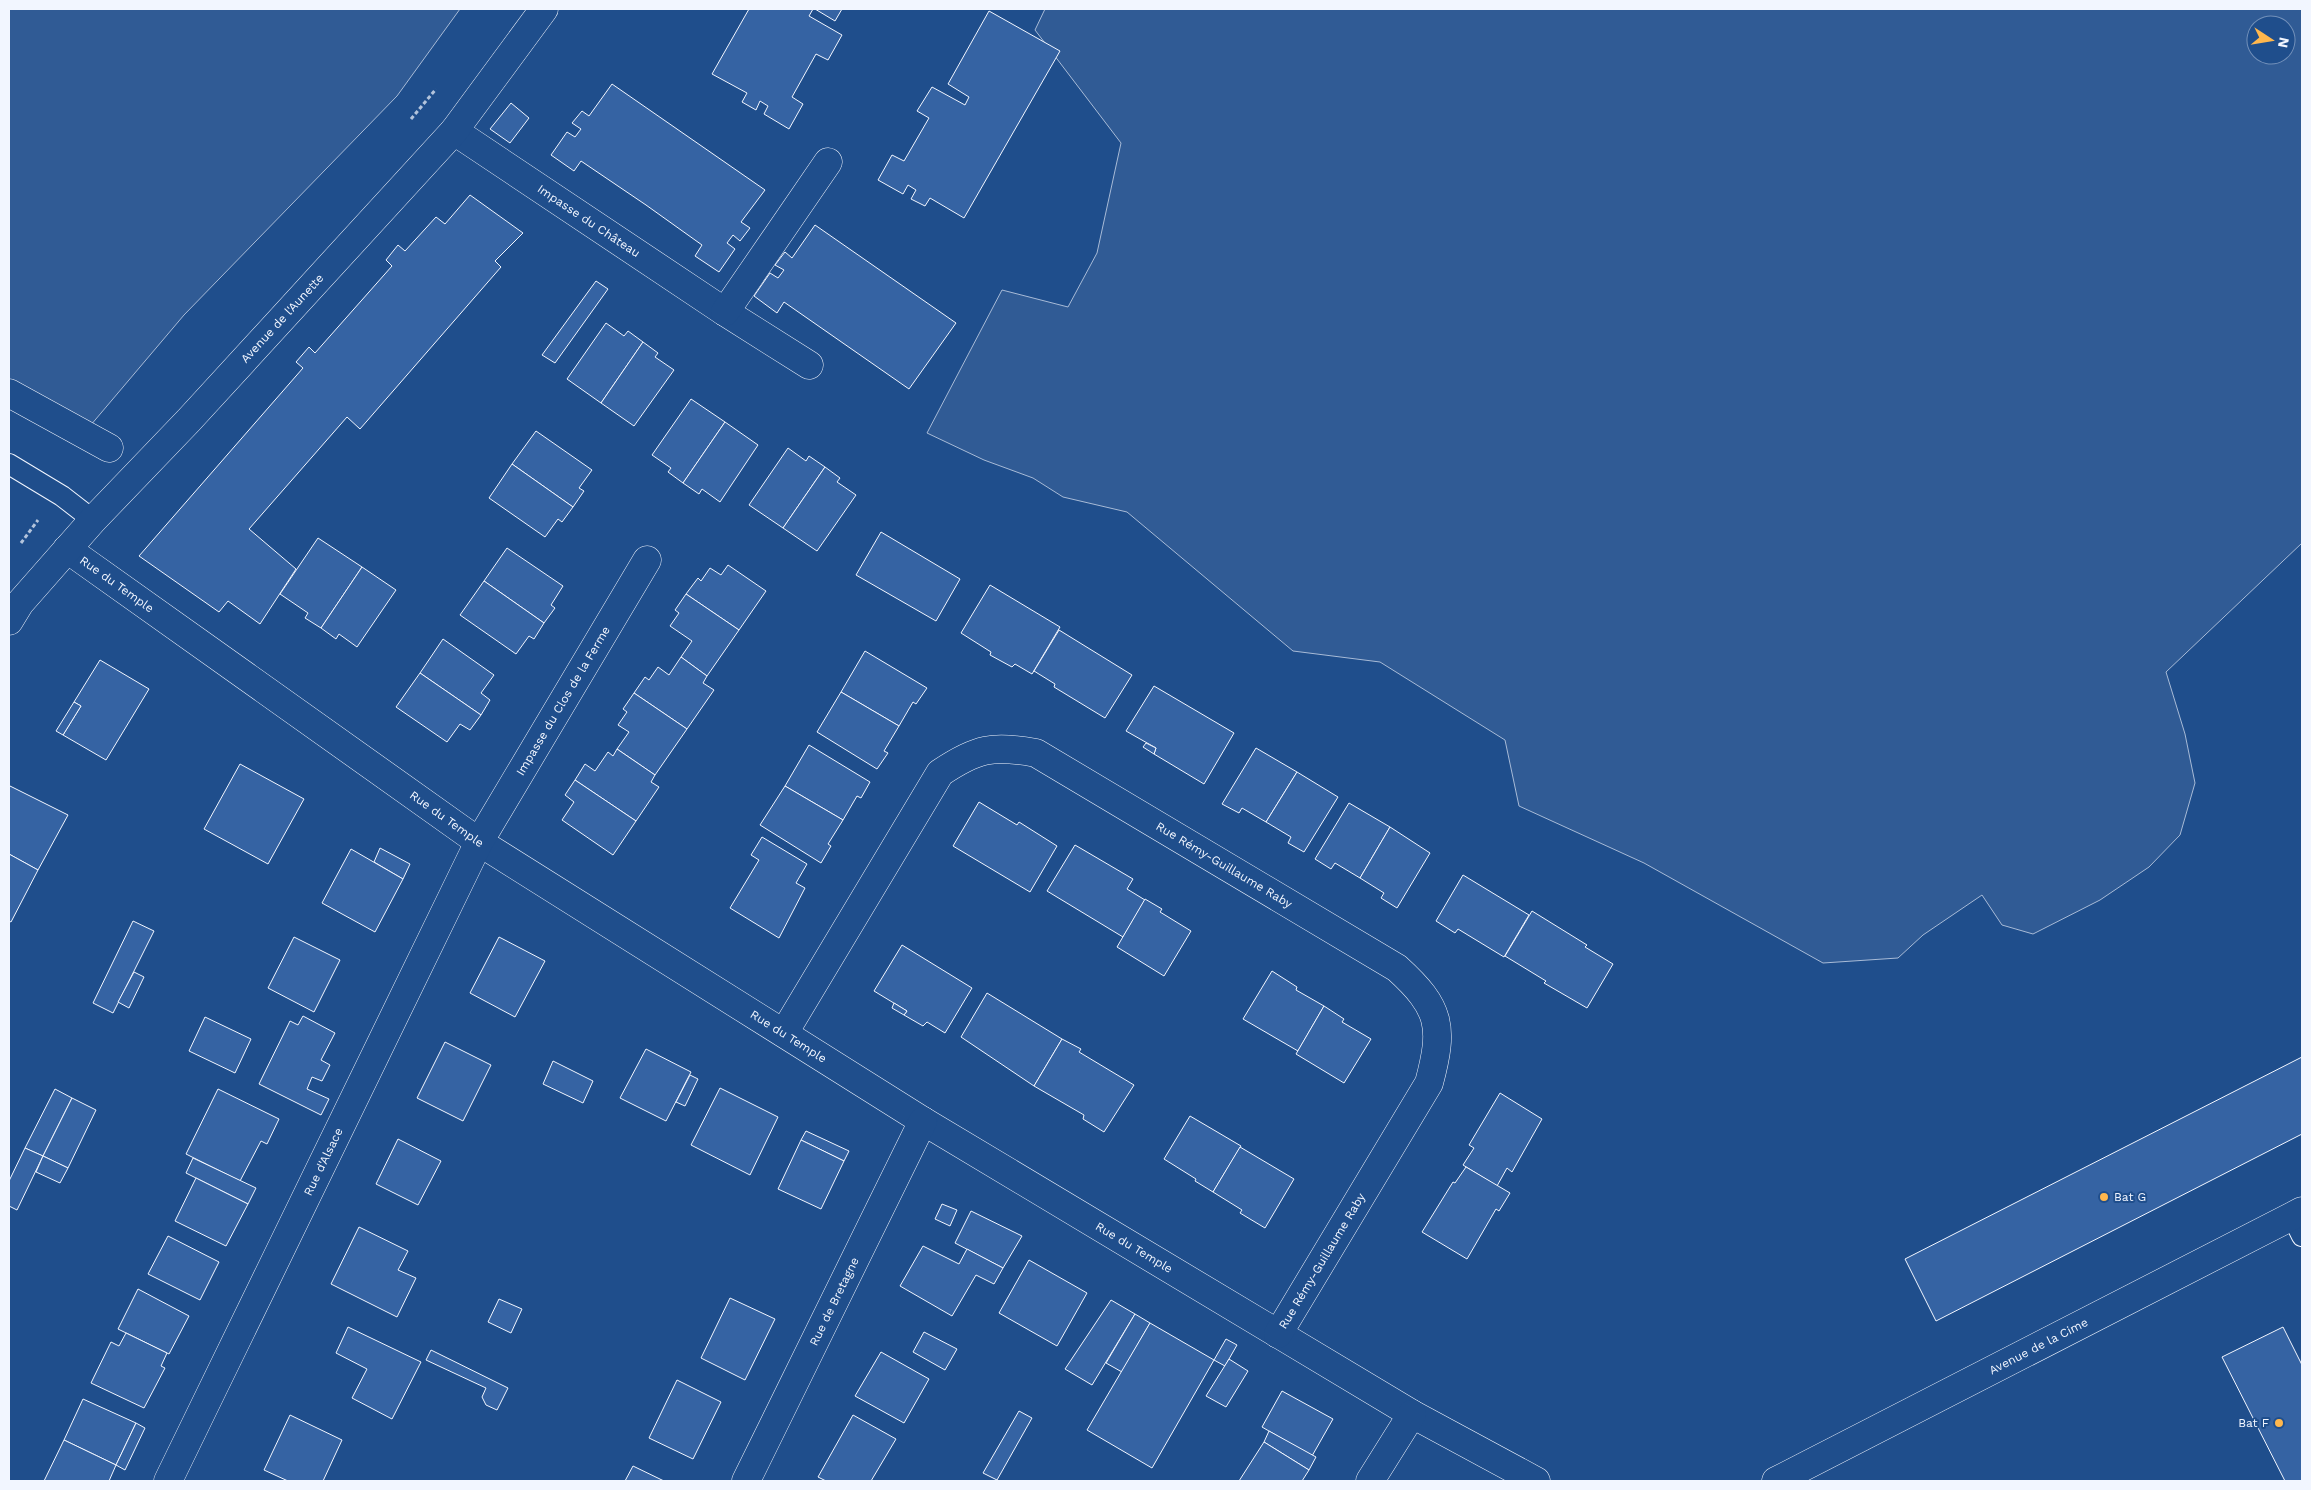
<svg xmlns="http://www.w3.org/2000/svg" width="2311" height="1490" font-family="'Work Sans',sans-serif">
  <rect width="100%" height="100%" fill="#1f4e8c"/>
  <g fill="#305b95" stroke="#a8bbd7" fill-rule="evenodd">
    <polygon points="9,9 460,9 397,96 184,315 90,426 9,387"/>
    <path d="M 1045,9 L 2302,9 L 2302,543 L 2166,672 L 2185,734 L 2195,783 L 2180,835 L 2149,867 L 2100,900 L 2033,934 L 2002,925 L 1982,895 L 1923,935 L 1898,958 L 1823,963 L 1644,863 L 1519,806 L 1505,740 L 1380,662 L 1293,651 L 1127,512 L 1063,497 L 1033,478 L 984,460 L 927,433 L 1002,290 L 1068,307 L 1097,253 L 1121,143 L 1035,30 ZM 2256,25 L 2286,25 L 2286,55 L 2256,55 Z"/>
  </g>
  <g fill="#3563a3" stroke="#f2f6ff">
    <polygon points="749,9 813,9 809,16 842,35 828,60 816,54 792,97 803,104 789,129 764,114 768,106 760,101 756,110 742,102 747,93 712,74"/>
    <polygon points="815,9 842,9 835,21"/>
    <polygon points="989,11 1060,51 964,218 930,198 925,206 911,199 916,190 908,185 903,194 878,180 892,155 904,161 929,118 917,111 932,87 965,105 969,97 948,84"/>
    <polygon points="612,84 765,190 741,222 750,228 740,241 733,235 727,243 735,249 719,272 695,256 702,245 646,205 581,161 574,171 551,155 567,132 575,137 581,129 572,123 582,111 589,116"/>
    <polygon points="511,103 529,118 510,143 490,129"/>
    <polygon points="470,195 523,233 495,261 501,267 360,429 347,417 249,529 296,569 260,624 228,601 219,612 139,556 303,368 296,362 309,347 315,353 392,266 386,260 398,245 405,251 436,217 445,224"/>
    <polygon points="815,225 956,323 909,389 784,302 777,313 754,296 770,273 778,278 784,270 775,265 785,252 792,258"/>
    <polygon points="596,281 608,289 555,363 542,355"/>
    <polygon points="606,323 624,336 628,331 643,342 601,403 567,379"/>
    <polygon points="643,342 658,353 655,357 674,370 634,426 601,403"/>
    <polygon points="691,399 725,422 683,483 668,472 671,468 652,455"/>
    <polygon points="725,422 758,445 720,502 702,489 699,494 683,483"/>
    <polygon points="536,431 592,470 579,488 584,491 573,507 512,464"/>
    <polygon points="788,448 806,461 809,456 825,467 783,528 749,505"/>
    <polygon points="512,464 573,507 562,522 558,519 545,537 489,498"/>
    <polygon points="825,467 840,478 837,482 856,495 817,551 783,528"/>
    <polygon points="881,532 960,579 936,621 856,575"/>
    <polygon points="318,538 362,567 321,628 305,618 308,613 280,594"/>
    <polygon points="507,548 563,586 551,605 555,608 544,623 484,581"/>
    <polygon points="728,565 766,591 739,630 686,594 698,578 701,581 710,568 721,575"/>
    <polygon points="362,567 396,590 357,647 339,634 336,639 321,628"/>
    <polygon points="484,581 544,623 534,639 529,636 516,654 460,615"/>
    <polygon points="990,585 1060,627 1032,674 1015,664 1012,667 990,655 991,652 961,633"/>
    <polygon points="686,594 739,630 707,676 681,657 692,641 670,626 679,613 675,610"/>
    <polygon points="1059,630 1132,675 1105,718 1054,687 1055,684 1034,671"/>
    <polygon points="443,639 494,675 481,693 490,700 481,715 420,673"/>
    <polygon points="865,651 927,688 916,704 913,702 899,726 841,692"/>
    <polygon points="681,657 707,676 703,683 714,690 687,729 634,693 645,677 649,680 658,667 669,675"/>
    <polygon points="100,660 149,689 106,760 63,735 81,706 74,702"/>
    <polygon points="420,673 481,715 470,730 460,724 447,742 396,707"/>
    <polygon points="1154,686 1234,733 1204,784 1154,754 1156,748 1126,731"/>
    <polygon points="841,692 899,726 884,751 888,753 877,769 817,732"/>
    <polygon points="634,693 687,729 655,775 617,749 629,732 618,725 627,712 623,709"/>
    <polygon points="74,702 81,706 63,735 56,731"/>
    <polygon points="1146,743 1156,748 1154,754 1143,747"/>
    <polygon points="809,745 870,782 861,798 857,796 843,820 785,786"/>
    <polygon points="1256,748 1297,772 1266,822 1242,808 1239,813 1222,804"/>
    <polygon points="617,749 655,775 651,782 659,787 636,821 575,780 585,764 595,771 608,752 613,756"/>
    <polygon points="240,764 304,799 268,864 204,829"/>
    <polygon points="1297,772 1338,797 1304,852 1288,843 1291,837 1266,822"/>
    <polygon points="575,780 636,821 613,855 562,820 574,802 565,795"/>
    <polygon points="10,786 68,815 38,870 9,854 9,789"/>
    <polygon points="785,786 843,820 828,844 831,846 821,863 760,825"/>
    <polygon points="979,802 1017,825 1019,822 1057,846 1030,892 953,846"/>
    <polygon points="1349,803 1390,827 1360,878 1335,863 1331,869 1315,859"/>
    <polygon points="1390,827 1430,853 1397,908 1381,898 1384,893 1360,878"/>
    <polygon points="762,837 807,864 796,883 805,888 779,938 730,908 759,860 751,855"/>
    <polygon points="1075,845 1133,879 1127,889 1145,900 1123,937 1047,891"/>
    <polygon points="380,848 410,864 403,879 374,862"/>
    <polygon points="351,849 403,879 375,932 322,903"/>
    <polygon points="9,854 38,870 11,922 9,921"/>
    <polygon points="1463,875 1529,915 1504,957 1458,929 1455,933 1436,921"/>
    <polygon points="1145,899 1162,909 1160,912 1191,931 1164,976 1117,947"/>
    <polygon points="1532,911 1587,945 1585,947 1613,964 1587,1008 1544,983 1546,981 1505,956"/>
    <polygon points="133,921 154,931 113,1013 93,1003"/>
    <polygon points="294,937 340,960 314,1012 268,988"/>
    <polygon points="499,937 545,961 515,1017 470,993"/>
    <polygon points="902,945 972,988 945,1033 927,1022 923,1026 904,1015 907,1011 874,991"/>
    <polygon points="1272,971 1297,987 1296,990 1324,1006 1298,1051 1243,1019"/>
    <polygon points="134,972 144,977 129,1008 118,1002"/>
    <polygon points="987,993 1062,1039 1034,1086 961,1037"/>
    <polygon points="894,1003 907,1011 904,1015 892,1008"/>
    <polygon points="1324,1006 1344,1019 1342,1022 1371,1039 1344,1083 1296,1054"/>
    <polygon points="303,1016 335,1033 321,1060 330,1065 322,1081 312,1077 307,1089 329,1099 321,1115 259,1084 290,1021 298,1025"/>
    <polygon points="205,1017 251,1039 235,1073 189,1051"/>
    <polygon points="1062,1039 1081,1049 1079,1052 1134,1085 1104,1132 1083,1119 1084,1115 1034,1086"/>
    <polygon points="445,1042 491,1065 463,1121 417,1098"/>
    <polygon points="646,1049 691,1072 666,1121 620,1098"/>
    <polygon points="2302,1057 2302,1134 1936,1321 1905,1259"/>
    <polygon points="553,1061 593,1081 583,1103 543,1084"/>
    <polygon points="690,1075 698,1079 685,1106 676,1102"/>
    <polygon points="720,1088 778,1117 750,1175 691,1145"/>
    <polygon points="55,1089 72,1098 43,1156 25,1148"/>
    <polygon points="218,1089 279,1119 267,1144 261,1141 240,1181 186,1154"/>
    <polygon points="1500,1093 1542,1119 1512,1172 1507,1168 1497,1186 1463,1165 1474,1148 1469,1145"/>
    <polygon points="72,1098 96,1110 68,1168 43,1156"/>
    <polygon points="1190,1116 1241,1146 1213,1192 1195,1181 1196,1179 1164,1159"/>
    <polygon points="806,1131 849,1151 844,1161 801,1140"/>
    <polygon points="398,1139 441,1161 418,1205 376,1184"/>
    <polygon points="801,1140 844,1161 821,1209 778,1189"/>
    <polygon points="1240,1147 1294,1179 1265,1228 1240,1213 1242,1210 1213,1192"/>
    <polygon points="25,1148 43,1156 17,1210 9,1206 9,1181"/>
    <polygon points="43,1156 68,1168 60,1183 36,1172"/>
    <polygon points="193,1158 256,1188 248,1204 186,1173"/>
    <polygon points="1466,1167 1510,1193 1499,1211 1496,1209 1467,1259 1422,1232 1453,1182 1455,1183"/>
    <polygon points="196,1178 248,1204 226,1246 175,1221"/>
    <polygon points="942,1204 957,1210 950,1226 935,1219"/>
    <polygon points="971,1211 1022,1236 1003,1268 955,1243"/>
    <polygon points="359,1227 408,1251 398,1270 416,1278 397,1317 331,1284"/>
    <polygon points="168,1236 219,1262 200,1300 148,1274"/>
    <polygon points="923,1246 959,1264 967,1249 1003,1268 994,1284 976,1275 952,1316 900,1286"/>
    <polygon points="1029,1260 1087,1293 1057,1346 999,1313"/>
    <polygon points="138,1289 189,1316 169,1354 118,1329"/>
    <polygon points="730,1298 775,1319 745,1380 701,1358"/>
    <polygon points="499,1299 522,1309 511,1333 488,1322"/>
    <polygon points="1111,1300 1135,1314 1092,1385 1065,1369"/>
    <polygon points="1135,1314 1150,1323 1122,1372 1106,1363"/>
    <polygon points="1150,1323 1214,1360 1152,1468 1087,1430"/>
    <polygon points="348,1327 421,1362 392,1419 352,1398 367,1369 336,1353"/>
    <polygon points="2283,1327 2302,1365 2302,1481 2285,1481 2222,1357"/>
    <polygon points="924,1332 957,1349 945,1370 913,1352"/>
    <polygon points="126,1333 167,1353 161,1366 165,1368 144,1408 91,1383 111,1342 119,1346"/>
    <polygon points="1226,1339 1237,1345 1225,1366 1214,1360"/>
    <polygon points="431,1350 508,1388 497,1410 486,1405 482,1397 486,1388 426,1360"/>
    <polygon points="881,1352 929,1379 904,1423 855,1396"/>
    <polygon points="1229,1359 1248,1371 1226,1407 1206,1396"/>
    <polygon points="677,1380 721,1402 693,1459 649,1438"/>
    <polygon points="1282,1391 1333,1419 1312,1456 1262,1427"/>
    <polygon points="83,1399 136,1423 116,1465 64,1440"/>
    <polygon points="1019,1411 1032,1418 997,1480 983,1473"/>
    <polygon points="290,1415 342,1440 323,1481 288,1481 264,1470"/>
    <polygon points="853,1415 896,1439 871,1481 826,1481 818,1477"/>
    <polygon points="136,1423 145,1428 125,1470 116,1465"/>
    <polygon points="1269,1431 1316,1457 1309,1470 1264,1442"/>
    <polygon points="64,1440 116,1465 109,1481 44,1481"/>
    <polygon points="1264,1442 1309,1470 1302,1481 1239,1481"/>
    <polygon points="633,1466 664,1481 625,1481"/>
  </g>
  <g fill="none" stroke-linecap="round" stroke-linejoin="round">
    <defs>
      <g id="lane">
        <polyline points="9,464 62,496 93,520"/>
        <polyline points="2292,1216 2302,1236"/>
      </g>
      <g id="street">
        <path id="s1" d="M 454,131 L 725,312 L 809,365"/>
        <polyline points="725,312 828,162"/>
        <polyline points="9,393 109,448"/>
        <path id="s2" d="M 67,549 L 479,842 L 923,1121 L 1412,1414 L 1536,1481"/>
        <path id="s3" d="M 9,621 L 20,603 L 93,520 L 189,420 L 454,131 L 544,9"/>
        <path id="s4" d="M 784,1033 L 940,773 C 977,748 993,745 1036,753 L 1397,968 C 1441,1008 1444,1027 1429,1083 L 1278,1334"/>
        <path id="s5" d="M 168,1481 L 479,842 L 647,560"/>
        <path id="s6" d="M 746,1481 L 923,1121"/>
        <polyline points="1370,1481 1412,1414"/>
        <path id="s7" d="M 1776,1481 L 2302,1211"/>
      </g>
    </defs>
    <use href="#lane" stroke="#f2f6ff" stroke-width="22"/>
    <use href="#street" stroke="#f2f6ff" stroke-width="29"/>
    <g stroke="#b3c4dc" stroke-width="3" stroke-dasharray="4 2.5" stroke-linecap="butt">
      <polyline points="411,119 436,89"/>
      <polyline points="21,543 38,520"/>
    </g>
    <use href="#lane" stroke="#1f4e8c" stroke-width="20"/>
    <use href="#street" stroke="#1f4e8c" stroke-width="28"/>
  </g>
  <g fill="#ffb74d" stroke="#1f4e8c" stroke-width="2">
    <circle cx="2104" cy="1197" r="5"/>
    <circle cx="2279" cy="1423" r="5"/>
  </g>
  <g text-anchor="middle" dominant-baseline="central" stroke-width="4" stroke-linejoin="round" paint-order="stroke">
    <g font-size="12" fill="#f2f6ff" stroke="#1f4e8c">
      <text stroke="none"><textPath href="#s1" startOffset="162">Impasse du Château</textPath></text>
      <text stroke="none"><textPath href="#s3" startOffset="408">Avenue de l'Aunette</textPath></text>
      <text stroke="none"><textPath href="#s2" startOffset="61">Rue du Temple</textPath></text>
      <text stroke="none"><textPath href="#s5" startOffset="875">Impasse du Clos de la Ferme</textPath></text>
      <text stroke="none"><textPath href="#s2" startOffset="466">Rue du Temple</textPath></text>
      <text stroke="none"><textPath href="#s4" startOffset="624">Rue Rémy-Guillaume Raby</textPath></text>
      <text stroke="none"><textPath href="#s2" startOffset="871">Rue du Temple</textPath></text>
      <text stroke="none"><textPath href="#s5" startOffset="355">Rue d'Alsace</textPath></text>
      <text stroke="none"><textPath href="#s2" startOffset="1276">Rue du Temple</textPath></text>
      <text transform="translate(1322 1261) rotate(-59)">Rue Rémy-Guillaume Raby</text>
      <text stroke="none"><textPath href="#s6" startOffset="200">Rue de Bretagne</textPath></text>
      <text stroke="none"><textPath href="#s7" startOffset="295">Avenue de la Cime</textPath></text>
    </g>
    <g font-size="12" fill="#f2f6ff" stroke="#1f4e8c" text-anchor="start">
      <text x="2114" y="1197">Bat G</text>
      <text x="2269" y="1423" text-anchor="end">Bat F</text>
    </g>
  </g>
  <rect width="2311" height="1490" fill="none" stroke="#f2f6ff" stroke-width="20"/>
  <g transform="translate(2271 40) rotate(102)"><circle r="24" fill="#1f4e8c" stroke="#7391ba"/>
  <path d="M0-4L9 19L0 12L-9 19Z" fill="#ffb74d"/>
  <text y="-8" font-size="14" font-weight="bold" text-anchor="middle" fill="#f2f6ff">N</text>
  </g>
</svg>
